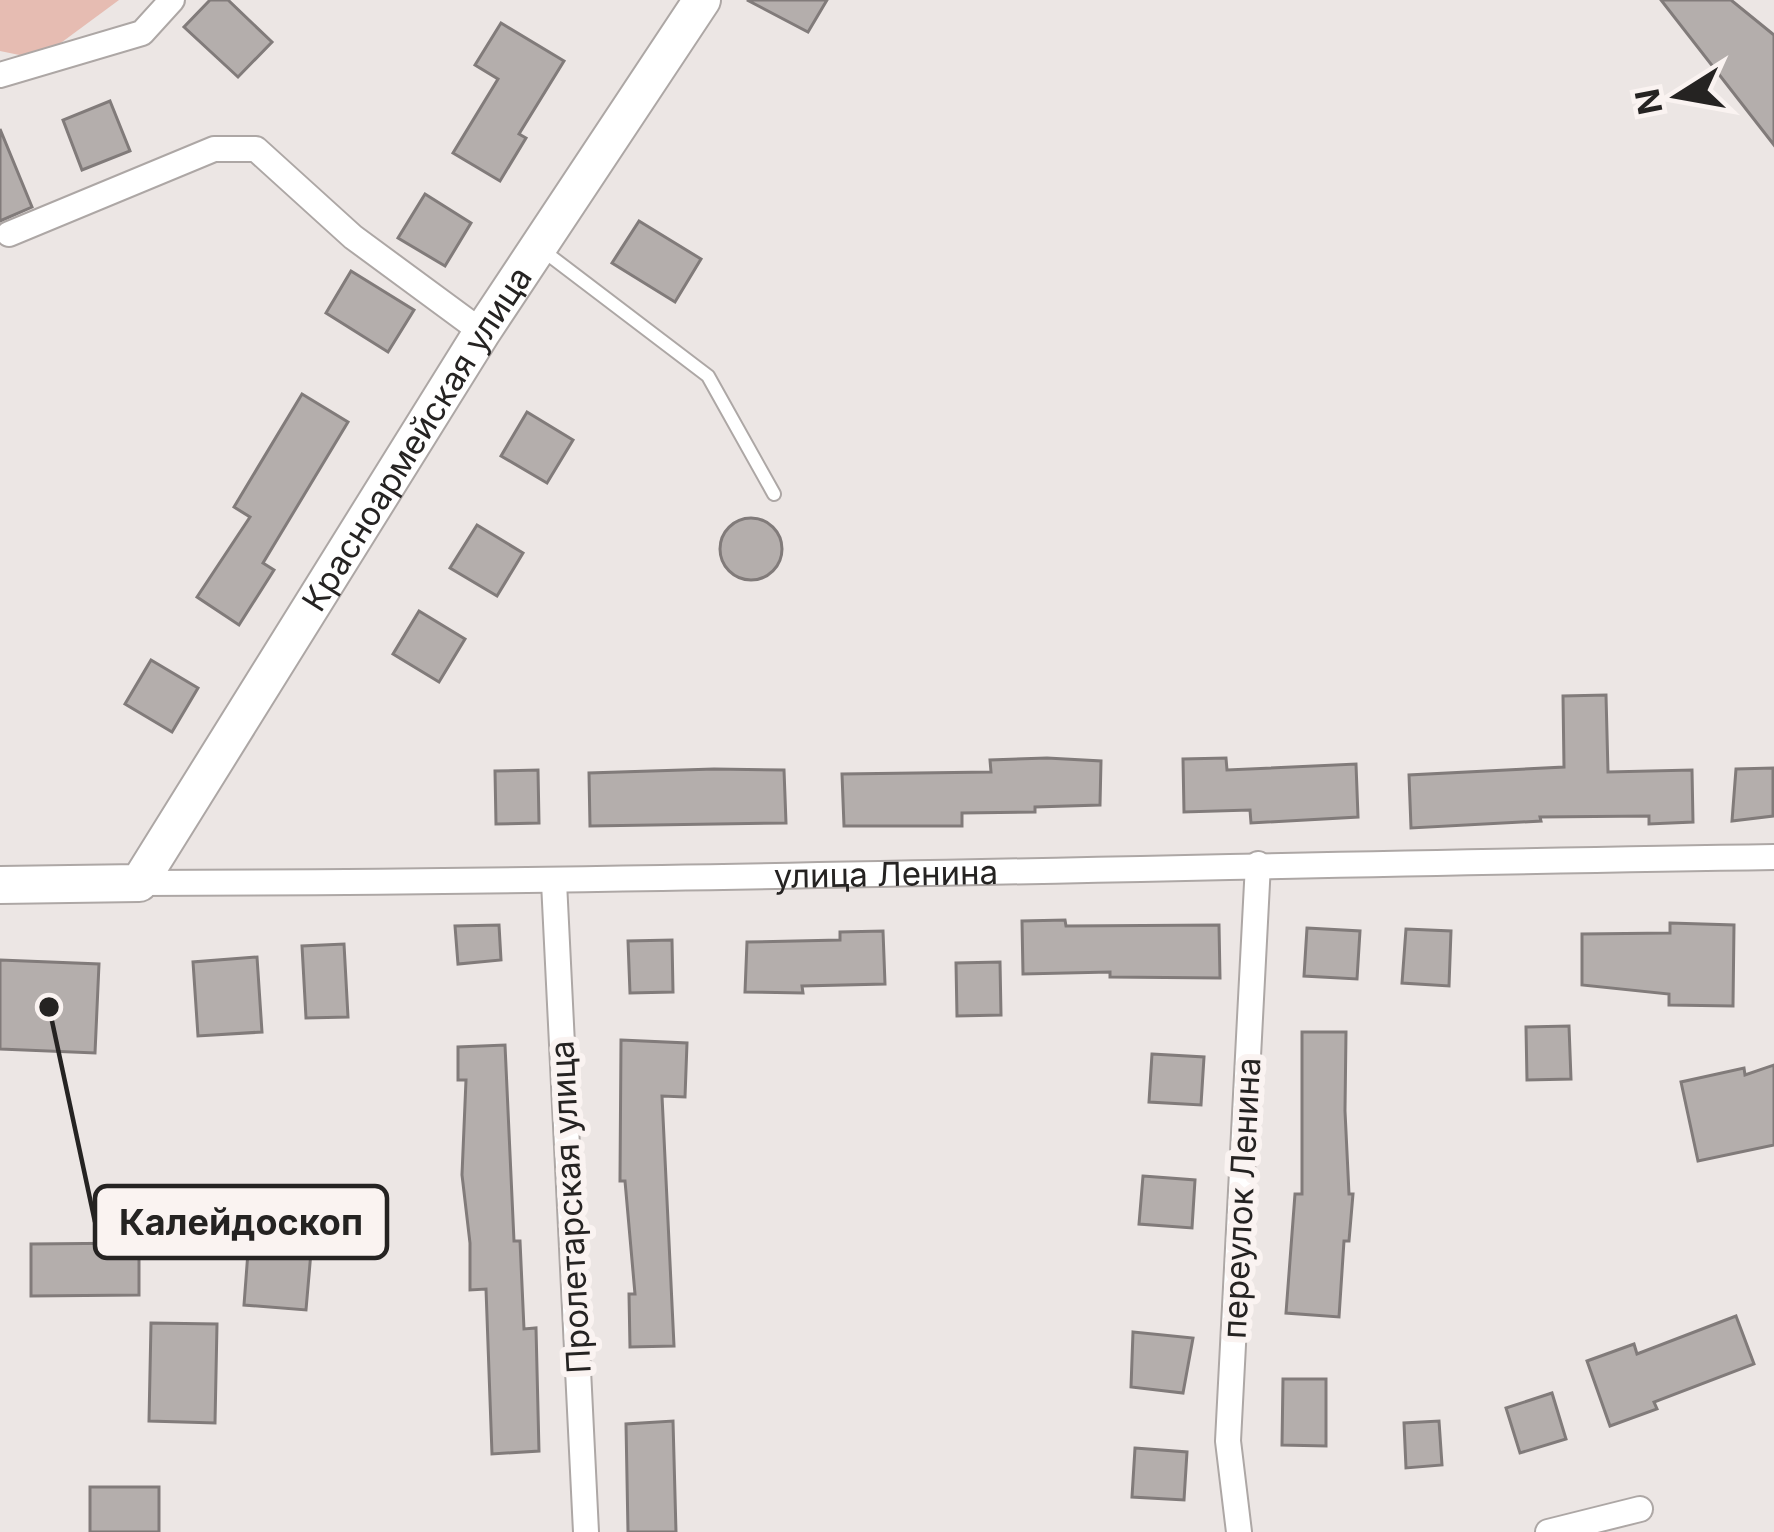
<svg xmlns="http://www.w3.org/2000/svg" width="1774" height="1532" font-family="Inter,sans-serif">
  <rect width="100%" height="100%" fill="#ece6e4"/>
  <polygon fill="#e6bcb2" points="0,0 119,0 39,59 0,51"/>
  <g fill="#b4aeac" stroke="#817b7a" stroke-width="3">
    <polygon points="210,0 228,0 272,42 238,77 184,27"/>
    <polygon points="747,0 827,0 808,32"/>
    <polygon points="1661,0 1731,0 1774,35 1774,145"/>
    <polygon points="501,23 564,61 519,134 526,138 500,181 453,153 498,79 475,65"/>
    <polygon points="110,101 130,151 82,170 63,120"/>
    <polygon points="0,129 32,207 0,221"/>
    <polygon points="425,194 471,223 445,266 398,238"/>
    <polygon points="639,221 701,259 675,302 612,263"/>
    <polygon points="351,271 414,310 388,352 326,313"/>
    <polygon points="302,394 348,422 263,563 274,570 239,625 197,597 250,517 234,507"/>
    <polygon points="527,412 573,440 547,483 501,456"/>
    <circle cx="751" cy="549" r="31"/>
    <polygon points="477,525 523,553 497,596 450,568"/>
    <polygon points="419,611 465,639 439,682 393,654"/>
    <polygon points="151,660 198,688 172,732 125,704"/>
    <polygon points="1606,695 1608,772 1692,770 1693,822 1649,824 1649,816 1540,817 1541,821 1411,828 1409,775 1564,767 1563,696"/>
    <polygon points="1047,758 1101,761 1100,805 1035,807 1035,812 962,813 962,826 844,826 842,774 991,772 990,760"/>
    <polygon points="1226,758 1227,770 1356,764 1358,817 1251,823 1250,810 1184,812 1183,759"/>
    <polygon points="1773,768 1773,816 1732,821 1736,769"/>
    <polygon points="714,769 784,770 786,823 590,826 589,773"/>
    <polygon points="538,770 539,823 496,824 495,771"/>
    <polygon points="1065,920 1066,926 1219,925 1220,978 1110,977 1110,972 1023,974 1022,921"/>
    <polygon points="1670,923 1734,925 1733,1006 1669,1005 1669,994 1582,985 1582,934 1670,933"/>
    <polygon points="499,925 501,960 458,964 455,926"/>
    <polygon points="1307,928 1360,931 1357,979 1304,976"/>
    <polygon points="1406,929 1451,931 1449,986 1402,983"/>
    <polygon points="883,931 885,984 802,986 803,993 745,992 747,942 840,940 840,932"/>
    <polygon points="672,940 673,992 630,993 628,941"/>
    <polygon points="344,944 348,1017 306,1018 302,946"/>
    <polygon points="257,957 262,1032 198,1036 193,962"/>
    <polygon points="0,960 99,964 95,1053 0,1049"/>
    <polygon points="1000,962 1001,1015 957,1016 956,963"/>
    <polygon points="1569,1026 1571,1079 1527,1080 1526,1027"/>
    <polygon points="1302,1032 1346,1032 1345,1111 1349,1194 1353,1194 1349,1241 1344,1241 1339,1317 1286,1313 1295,1194 1302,1194"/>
    <polygon points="621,1040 687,1043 685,1097 662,1096 674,1346 630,1347 629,1294 635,1294 625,1181 620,1181"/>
    <polygon points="505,1045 514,1241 520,1241 524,1329 536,1328 539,1451 492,1454 486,1289 470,1290 470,1243 462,1175 466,1080 458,1080 458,1047"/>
    <polygon points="1152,1054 1204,1057 1201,1105 1149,1102"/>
    <polygon points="1774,1065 1774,1145 1698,1161 1681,1082 1744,1068 1745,1075"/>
    <polygon points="1143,1176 1195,1180 1192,1228 1139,1224"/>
    <polygon points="251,1212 314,1217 306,1310 244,1305"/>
    <polygon points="139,1243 139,1295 31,1296 31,1244"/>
    <polygon points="1736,1316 1754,1364 1654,1402 1657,1409 1610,1426 1587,1361 1634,1344 1637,1354"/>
    <polygon points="151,1323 217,1324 215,1423 149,1421"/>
    <polygon points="1133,1332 1193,1338 1183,1393 1131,1387"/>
    <polygon points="1283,1379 1326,1379 1326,1446 1282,1445"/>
    <polygon points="1552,1393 1566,1439 1520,1453 1506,1408"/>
    <polygon points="673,1421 676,1532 628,1532 626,1424"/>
    <polygon points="1439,1421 1442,1465 1406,1468 1404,1423"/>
    <polygon points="1135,1448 1187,1452 1184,1500 1132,1497"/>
    <rect x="90" y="1487" width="69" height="45"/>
  </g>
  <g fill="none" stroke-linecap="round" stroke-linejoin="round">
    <defs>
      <polyline id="lane" points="541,249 708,376 774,494"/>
      <g id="street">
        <polyline points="0,75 142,33 172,0"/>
        <polyline points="9,234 214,149 256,149 353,237 482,332"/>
        <polyline points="554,882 586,1532"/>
        <path id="s1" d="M 139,883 C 684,882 1229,865 1774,857"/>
        <polyline points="1239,1532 1228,1441 1258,864"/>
        <polyline points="1548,1532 1640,1509"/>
      </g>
      <g id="secondary">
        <path id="s2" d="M 0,885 L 139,883 L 482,332 L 702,0"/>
      </g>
    </defs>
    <use href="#lane" stroke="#ada7a5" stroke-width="16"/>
    <use href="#street" stroke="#ada7a5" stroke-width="28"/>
    <use href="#secondary" stroke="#ada7a5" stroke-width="40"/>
    <use href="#lane" stroke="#fff" stroke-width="12"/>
    <use href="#street" stroke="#fff" stroke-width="24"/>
    <use href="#secondary" stroke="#fff" stroke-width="36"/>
  </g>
  <g text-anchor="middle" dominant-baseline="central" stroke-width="12" stroke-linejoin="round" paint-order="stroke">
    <g font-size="33" fill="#252322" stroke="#faf3f1">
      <text stroke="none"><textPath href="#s2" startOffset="663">Красноармейская улица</textPath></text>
      <text stroke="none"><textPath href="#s1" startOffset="747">улица Ленина</textPath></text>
      <text transform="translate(1241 1198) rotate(-87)">переулок Ленина</text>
      <text transform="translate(570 1207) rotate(-93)">Пролетарская улица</text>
    </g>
  </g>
  <path fill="none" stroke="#252322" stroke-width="4.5" d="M49 1007L95 1222"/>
  <circle fill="#252322" stroke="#faf3f1" stroke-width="4.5" cx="49" cy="1007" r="12"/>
  <rect fill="#faf3f1" stroke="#252322" stroke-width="4.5" x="95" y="1186" width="292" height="72" rx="12"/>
  <g font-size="36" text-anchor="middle" font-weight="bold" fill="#252322">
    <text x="241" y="1235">Калейдоскоп</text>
  </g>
  <g transform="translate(1678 96) rotate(259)" stroke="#faf3f1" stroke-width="9" paint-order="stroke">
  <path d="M0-9L21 45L0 30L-21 45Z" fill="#252322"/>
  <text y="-18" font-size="33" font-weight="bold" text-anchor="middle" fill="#252322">N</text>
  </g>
</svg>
